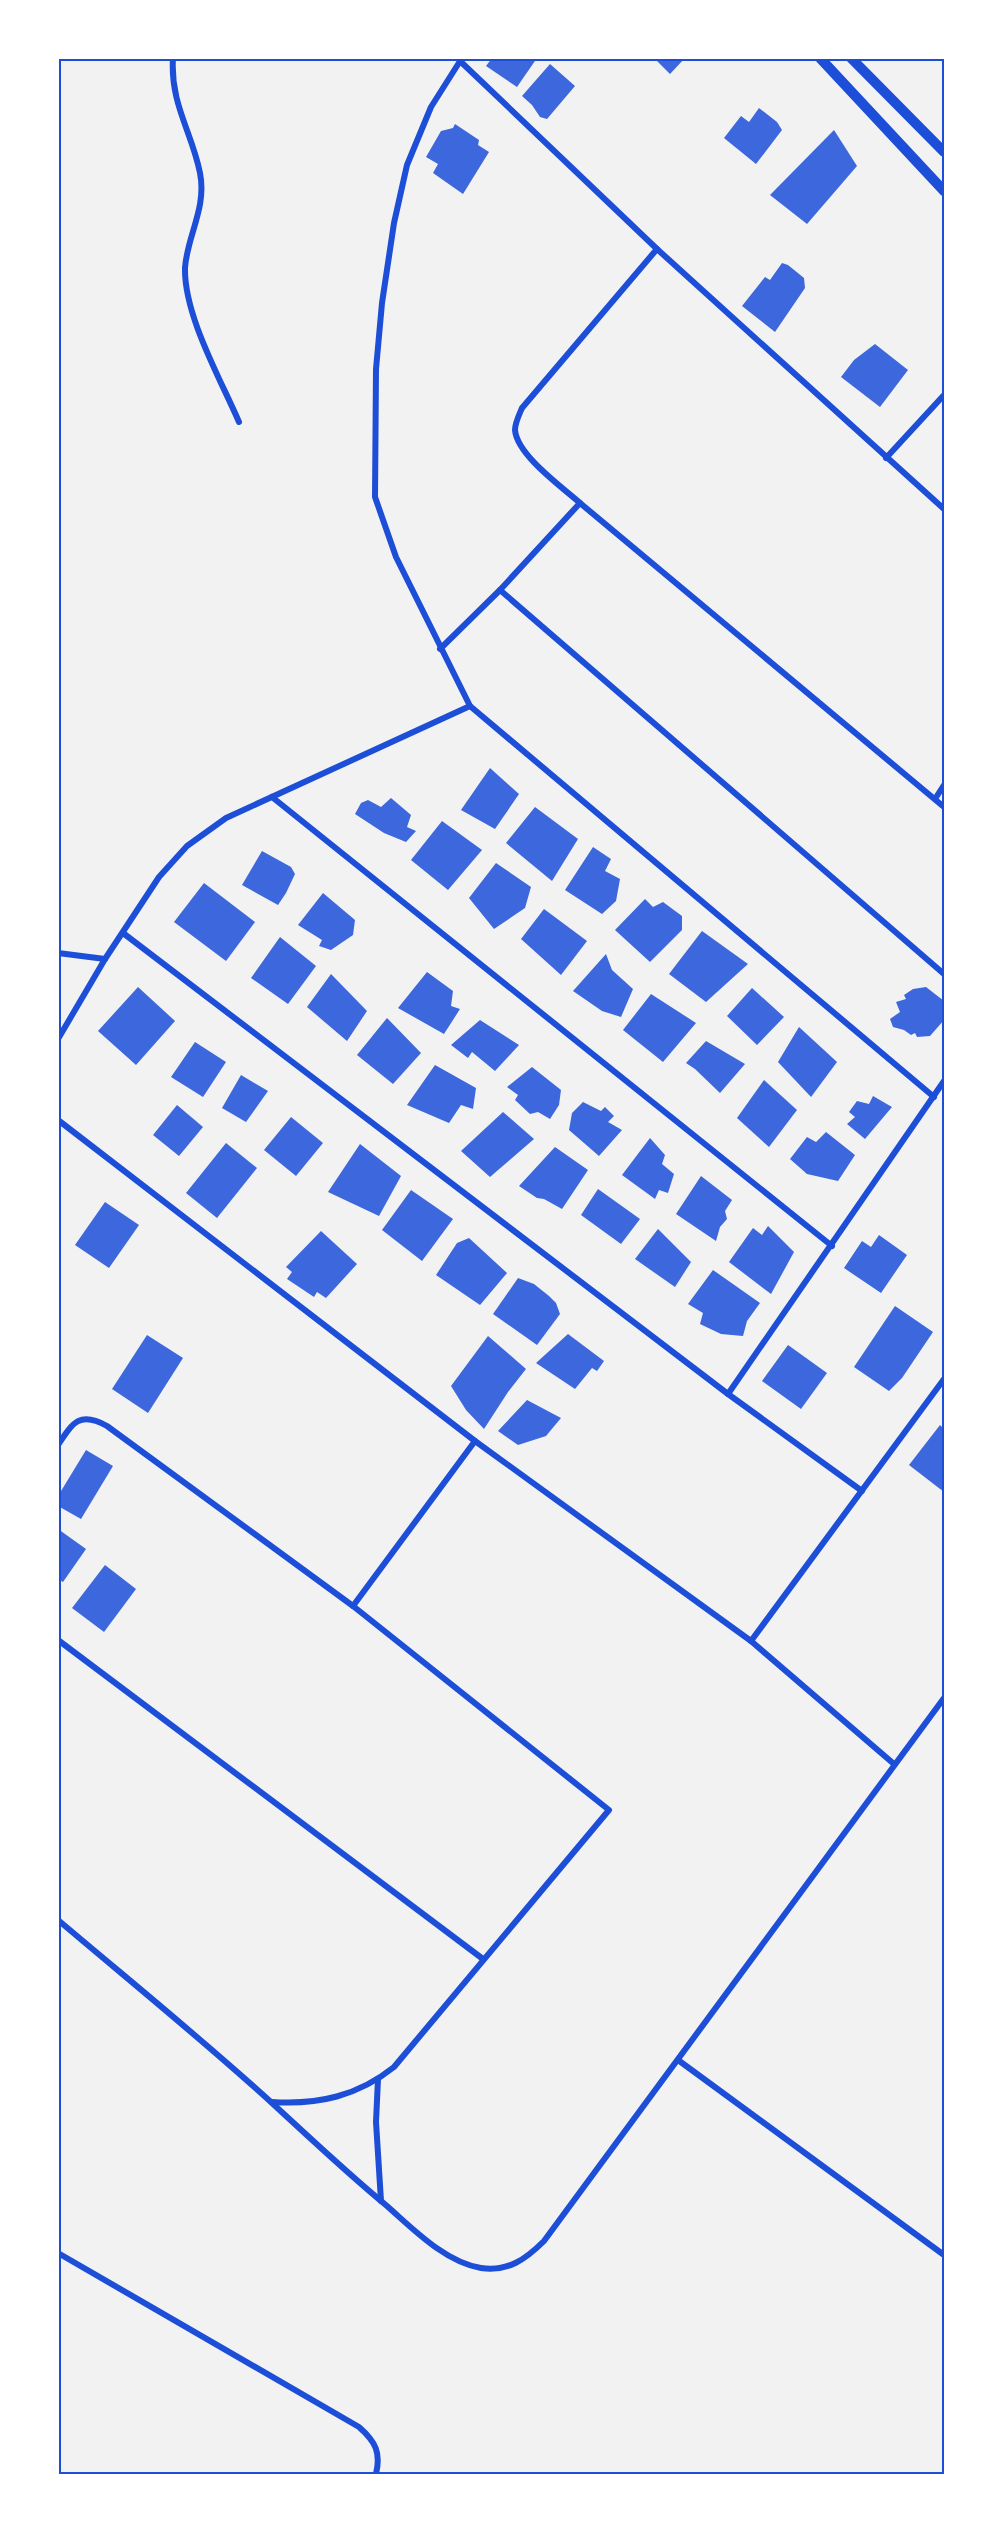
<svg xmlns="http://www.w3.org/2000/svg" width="1003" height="2533" font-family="Arial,sans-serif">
  <rect width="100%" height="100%" fill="#f2f2f2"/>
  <g fill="#3d67dc">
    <polygon points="492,58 537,58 517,87 486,66"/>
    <polygon points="654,58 685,58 670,74"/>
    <polygon points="550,64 575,86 547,119 540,117 532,105 522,96"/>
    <polygon points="759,108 777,122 782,130 756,164 724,138 741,116 749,122"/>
    <polygon points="455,124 479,140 478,145 489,152 463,194 433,173 438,164 426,157 441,131 453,128"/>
    <polygon points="834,130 857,166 807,224 770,195"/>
    <polygon points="782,263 788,265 804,278 805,288 775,332 742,306 765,277 770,280"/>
    <polygon points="875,344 908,370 880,407 841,377 854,360"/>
    <polygon points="490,768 519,794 495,829 461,810"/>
    <polygon points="391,798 411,815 407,827 416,831 406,842 384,833 355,814 361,803 368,800 381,807"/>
    <polygon points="535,807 578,839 552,881 506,843"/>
    <polygon points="442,821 482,850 448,890 411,860"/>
    <polygon points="593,847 611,859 605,871 620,879 616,901 602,914 565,890"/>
    <polygon points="262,851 291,867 295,874 286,893 278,905 242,885"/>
    <polygon points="496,863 531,887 525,908 494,929 469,898"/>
    <polygon points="204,883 255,922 226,961 174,922"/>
    <polygon points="323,893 355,920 353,935 331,950 319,946 322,940 298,925"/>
    <polygon points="645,899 653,907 663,902 682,916 682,930 650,962 615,930"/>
    <polygon points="544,909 587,941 561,975 521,939"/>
    <polygon points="702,931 748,964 706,1002 669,974"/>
    <polygon points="280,937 316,966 288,1004 251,978"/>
    <polygon points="606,954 612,970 633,989 621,1017 602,1011 573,991"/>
    <polygon points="427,972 453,991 451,1006 460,1009 444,1034 398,1008"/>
    <polygon points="331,974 367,1011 347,1041 307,1007"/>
    <polygon points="138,987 175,1021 136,1065 98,1031"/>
    <polygon points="926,987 944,1001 944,1020 930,1036 917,1037 915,1033 911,1035 904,1030 893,1027 890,1019 900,1012 896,1002 906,999 904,995 913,989"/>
    <polygon points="752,988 784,1017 757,1045 727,1016"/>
    <polygon points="651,994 696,1023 663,1062 623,1030"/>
    <polygon points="387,1018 421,1053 393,1084 357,1055"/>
    <polygon points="480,1020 519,1045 495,1071 472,1052 468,1058 451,1045"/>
    <polygon points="799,1027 837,1062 811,1097 778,1062"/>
    <polygon points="706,1041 745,1064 720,1093 695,1069 686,1063"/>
    <polygon points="195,1042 226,1062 203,1097 171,1077"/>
    <polygon points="435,1065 476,1088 473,1109 461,1105 449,1123 407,1105"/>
    <polygon points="532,1067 561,1090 559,1105 550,1119 538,1112 530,1114 515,1100 518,1095 507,1087"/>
    <polygon points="241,1075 268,1091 246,1122 222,1108"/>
    <polygon points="764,1080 797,1110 769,1147 737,1118"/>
    <polygon points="873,1096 892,1107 865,1139 847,1124 855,1117 849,1112 857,1101 869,1104"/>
    <polygon points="583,1102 601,1111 605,1107 614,1116 608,1122 622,1130 599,1156 569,1130 572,1113"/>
    <polygon points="177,1105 203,1127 179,1156 153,1135"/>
    <polygon points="503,1112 534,1139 490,1177 461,1151"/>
    <polygon points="291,1117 323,1143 296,1176 264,1150"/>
    <polygon points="826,1132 855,1155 838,1181 807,1174 790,1159 807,1137 816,1142"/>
    <polygon points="650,1138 665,1155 662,1164 674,1174 668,1193 659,1190 655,1199 622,1175"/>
    <polygon points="226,1143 257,1168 217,1218 186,1193"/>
    <polygon points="360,1144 401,1176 379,1216 328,1192"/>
    <polygon points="555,1147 588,1170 562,1209 544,1199 537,1198 519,1186"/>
    <polygon points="701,1176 732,1200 725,1211 727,1219 720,1227 716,1241 676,1214"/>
    <polygon points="598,1189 640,1219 621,1244 581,1215"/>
    <polygon points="411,1190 453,1219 422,1261 382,1230"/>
    <polygon points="105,1202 139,1225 109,1268 75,1245"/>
    <polygon points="768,1226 794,1252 771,1294 729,1262 753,1228 762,1235"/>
    <polygon points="658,1229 691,1262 675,1287 635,1259"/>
    <polygon points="321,1231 357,1264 326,1298 317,1292 314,1297 287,1279 292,1272 286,1267"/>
    <polygon points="879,1235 907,1255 881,1293 844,1268 862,1241 871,1247"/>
    <polygon points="469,1238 507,1273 480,1305 436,1275 457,1243"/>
    <polygon points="713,1270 760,1303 747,1321 743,1336 721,1334 700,1324 703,1313 688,1304"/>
    <polygon points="518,1278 534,1284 549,1296 556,1303 560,1314 537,1345 493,1314"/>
    <polygon points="895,1306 933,1332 902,1378 889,1391 854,1367"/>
    <polygon points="568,1334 604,1361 597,1371 592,1368 575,1389 536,1363"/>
    <polygon points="147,1335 183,1358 148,1413 112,1389"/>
    <polygon points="488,1336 526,1369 508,1392 484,1429 466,1410 451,1386"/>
    <polygon points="788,1345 827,1373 801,1409 762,1381"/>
    <polygon points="527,1400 561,1418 546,1436 518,1445 498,1431"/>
    <polygon points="940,1425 944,1429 944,1492 909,1465"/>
    <polygon points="86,1450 113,1466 81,1519 58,1506 58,1496"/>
    <polygon points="58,1529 86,1549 63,1582 58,1579"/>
    <polygon points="105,1565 136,1589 104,1632 72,1608"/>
  </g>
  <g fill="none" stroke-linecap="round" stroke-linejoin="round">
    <g stroke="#1d4ed8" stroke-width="6">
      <path d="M 173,58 C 170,104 192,132 200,173 C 207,208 187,236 185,268 C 184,315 220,378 239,422"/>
      <polyline points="462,58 431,107 407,165 394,223 382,303 376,369 375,497 396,557 470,706 934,1097"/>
      <polyline points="460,61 657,249 944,509"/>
      <path d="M 657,249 L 522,408 C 519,415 515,423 515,430 C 517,455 562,487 580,503 L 944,807"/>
      <polyline points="886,458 944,395"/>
      <polyline points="500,590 944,974"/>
      <polyline points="440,649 500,590 580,503"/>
      <polyline points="272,797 832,1246"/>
      <polyline points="935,799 944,785"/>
      <polyline points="123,933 728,1394 862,1491"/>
      <polyline points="58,953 105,959"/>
      <polyline points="58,1039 105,959 159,877 187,846 226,818 470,706"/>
      <polyline points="58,1120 475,1441 751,1641 894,1764"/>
      <polyline points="728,1394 944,1081"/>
      <path d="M 58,1445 C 73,1422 80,1411 107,1426 L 353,1606 L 609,1810 L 394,2067 C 358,2096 318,2105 272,2102"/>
      <polyline points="353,1606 475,1441"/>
      <polyline points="58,1640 483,1959"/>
      <polyline points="751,1641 944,1379"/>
      <path d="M 58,1920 C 130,1981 203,2040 272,2103 C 310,2138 347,2173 387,2206 C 413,2229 445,2262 481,2268 C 508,2272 526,2259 544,2241 L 944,1698"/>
      <polyline points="678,2060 944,2255"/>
      <polyline points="378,2079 376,2122 381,2201"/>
      <path d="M 58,2253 L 359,2427 C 376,2442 381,2453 376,2474"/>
    </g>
    <g stroke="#1d4ed8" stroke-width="10">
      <polyline points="820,58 944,191"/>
      <polyline points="851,58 944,152"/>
    </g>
  </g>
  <rect width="1003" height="2533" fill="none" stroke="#ffffff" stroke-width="120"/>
  <rect x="60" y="60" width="883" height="2413" fill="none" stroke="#1d4ed8" stroke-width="2"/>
</svg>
